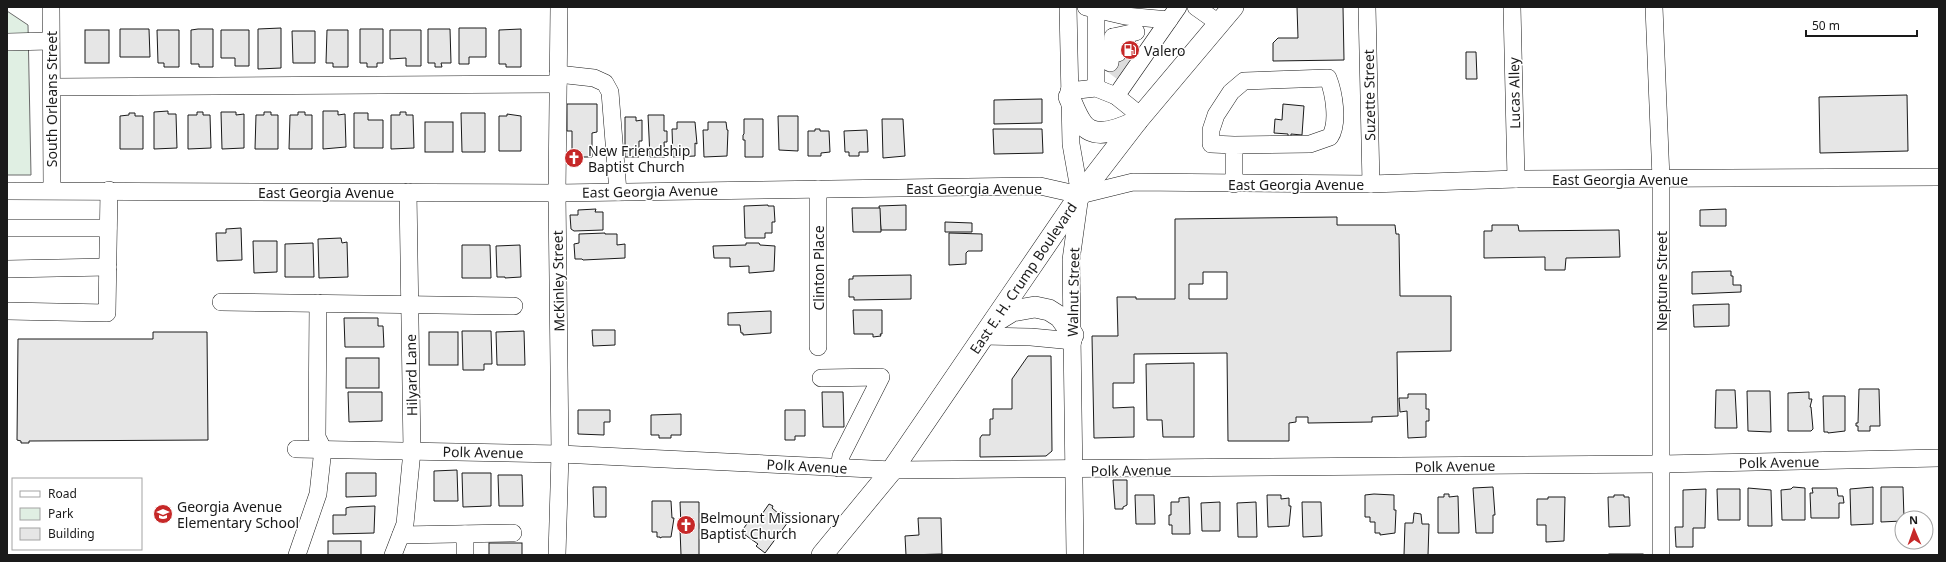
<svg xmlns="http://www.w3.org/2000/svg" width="1946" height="562" font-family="'Noto Sans',sans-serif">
  <rect width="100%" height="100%" fill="#fff"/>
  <polygon fill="#e0efe3" stroke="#6a6a6a" points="7,11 28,25 31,175 7,175"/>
  <g fill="#e6e6e6" stroke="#1a1a1a" fill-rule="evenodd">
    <polygon points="1297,7 1343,7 1344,60 1273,61 1273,43 1278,38 1298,38"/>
    <polygon points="281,28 281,68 258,69 258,29"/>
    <polygon points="459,28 486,28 486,57 469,57 469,64 459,64"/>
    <polygon points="120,29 149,29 150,57 120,57"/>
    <polygon points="198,29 213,29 213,67 199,67 199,64 191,64 191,30"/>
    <polygon points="360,29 383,29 383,63 377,63 377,67 367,67 367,63 360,63"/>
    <polygon points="428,29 450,29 451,63 441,63 442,67 435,67 435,63 428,63"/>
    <polygon points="521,29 521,67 506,67 506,64 499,64 499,30"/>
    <rect x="85" y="30" width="24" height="33"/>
    <polygon points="157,30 179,30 179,67 164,67 164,63 158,63"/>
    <polygon points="221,30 249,30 249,66 235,66 235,58 221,58"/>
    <polygon points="327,30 348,30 348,67 333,67 333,63 326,63"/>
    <polygon points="390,30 421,30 421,66 406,66 406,58 390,59"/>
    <polygon points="292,31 315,31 315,63 293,63"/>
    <polygon points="1466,52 1476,52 1477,79 1466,79"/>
    <polygon points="1907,95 1908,151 1820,153 1819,97"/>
    <polygon points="1042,99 1042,123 994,124 994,100"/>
    <polygon points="567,104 597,104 597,132 592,133 592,157 572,157 572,131 567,131"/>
    <polygon points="1283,104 1304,106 1302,135 1291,134 1291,137 1288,136 1288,134 1274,133 1275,119 1282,120"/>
    <polygon points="168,111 168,114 176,114 177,148 154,149 154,112"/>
    <polygon points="323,111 338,111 338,115 345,114 346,147 323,149"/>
    <polygon points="197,112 203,112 203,115 210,115 211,148 188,149 188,115 197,115"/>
    <polygon points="221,112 236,112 236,115 244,114 244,148 222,149"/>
    <polygon points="264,112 271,112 271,115 278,115 278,149 255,149 256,115 264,115"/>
    <polygon points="298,112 305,112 305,115 312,115 312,149 289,149 290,115 298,115"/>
    <polygon points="400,112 406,112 406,115 413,115 414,148 391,149 391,115 400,115"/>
    <polygon points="129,113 135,113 135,116 143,116 143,149 120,149 120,116 129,115"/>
    <polygon points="354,113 368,113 368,120 383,120 383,148 354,148"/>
    <polygon points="461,113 485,113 485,152 462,152"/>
    <polygon points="507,114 521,116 521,151 499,151 499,116 507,116"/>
    <polygon points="648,115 664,115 664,131 667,131 667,142 664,142 665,157 650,157"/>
    <polygon points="778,116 798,116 798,151 779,150"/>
    <polygon points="625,117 636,117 636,121 642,120 642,141 639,141 639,157 625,157"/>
    <polygon points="744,119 763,119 763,157 745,157 745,140 743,140 743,135 744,134"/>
    <polygon points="882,119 903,119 905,156 883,158"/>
    <rect x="425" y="122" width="28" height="30"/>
    <polygon points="677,122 695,122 697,144 695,143 695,156 673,157 672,129 677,129"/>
    <polygon points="708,122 726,122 727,130 728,130 727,156 704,157 703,130 708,130"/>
    <polygon points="815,129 820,129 820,131 829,131 830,152 821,153 821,156 808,156 808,131 815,131"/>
    <polygon points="993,129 1042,129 1043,153 994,154"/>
    <polygon points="867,130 868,152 859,152 859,156 849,156 849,152 845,152 844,131"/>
    <polygon points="768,205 768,206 774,206 775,222 772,222 772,233 765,233 765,238 745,238 744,206"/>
    <polygon points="906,205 906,230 881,230 879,206"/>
    <polygon points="852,208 880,208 881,232 853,232"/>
    <polygon points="596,209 595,212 603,212 603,230 574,231 571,229 570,215 578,215 578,210"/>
    <polygon points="1726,209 1726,226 1700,226 1700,210"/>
    <path d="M 1337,217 L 1337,225 L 1395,225 L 1396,234 L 1399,234 L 1400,296 L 1451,296 L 1451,351 L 1397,352 L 1398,416 L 1372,417 L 1372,422 L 1308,423 L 1308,417 L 1296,417 L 1296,422 L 1289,423 L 1289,441 L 1228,441 L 1227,353 L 1134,354 L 1134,383 L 1113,383 L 1113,408 L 1134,407 L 1134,437 L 1094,438 L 1092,336 L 1118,336 L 1117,297 L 1136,297 L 1136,299 L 1175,299 L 1175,219 ZM 1203,272 L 1227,272 L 1227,299 L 1189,299 L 1189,284 L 1203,284 Z"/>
    <polygon points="945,222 972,223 972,232 945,232"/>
    <polygon points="1492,225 1518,225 1519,231 1619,230 1620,257 1566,258 1565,270 1545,270 1545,257 1484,258 1484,231 1492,231"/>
    <polygon points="241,228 242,260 217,261 216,233 226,233 226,229"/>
    <polygon points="605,233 605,234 617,234 617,245 625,244 625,258 583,260 582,259 575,259 574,244 579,243 579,234"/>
    <polygon points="949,233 982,234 982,251 968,251 966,253 966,264 949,265"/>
    <polygon points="341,238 342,243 347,242 348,277 319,278 318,239"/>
    <polygon points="253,241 277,241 277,272 254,273"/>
    <polygon points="313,243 314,277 285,277 285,244"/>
    <polygon points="746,243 759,243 760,245 775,246 774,271 749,273 749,266 730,267 730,258 714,258 713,246 746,245"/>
    <polygon points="462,245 490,245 491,278 462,278"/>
    <polygon points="520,245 521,277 505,278 505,277 497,277 496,246"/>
    <polygon points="1731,271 1731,276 1733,276 1733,285 1741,285 1741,292 1692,294 1692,272"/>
    <polygon points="911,275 911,299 854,300 854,297 849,297 849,279 853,279 853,276"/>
    <polygon points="1729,304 1729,326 1694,327 1693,305"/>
    <polygon points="853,310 882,310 882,334 880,334 881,336 873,337 873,334 854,334"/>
    <polygon points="771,311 771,333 743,335 743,333 741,333 740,325 728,325 728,313"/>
    <polygon points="344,318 378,318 378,326 383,326 384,347 345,347"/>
    <polygon points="592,330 615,330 615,345 593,346"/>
    <polygon points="462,331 491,331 492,364 484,364 484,370 463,370"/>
    <polygon points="524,331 525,365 497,365 496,332"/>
    <polygon points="153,332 207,332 208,440 29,441 29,443 21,443 21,441 17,440 18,339 153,339"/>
    <rect x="429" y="332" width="29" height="33"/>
    <polygon points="1028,356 1051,356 1052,451 1046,456 980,457 980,438 982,435 990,435 990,419 993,419 993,409 1012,409 1012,379"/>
    <rect x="346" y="358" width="33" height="30"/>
    <polygon points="1194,363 1194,437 1163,437 1162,420 1147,420 1146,364"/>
    <polygon points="1859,389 1879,389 1880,426 1870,426 1870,431 1858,431 1858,426 1856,426 1856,423 1858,423"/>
    <polygon points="1716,390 1735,390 1737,428 1715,428"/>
    <polygon points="1747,391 1770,391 1771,432 1748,431"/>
    <polygon points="348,392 382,392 382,421 349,422"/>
    <polygon points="822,392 843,392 844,427 823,427"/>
    <polygon points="1809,392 1809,399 1812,399 1810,407 1811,407 1813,429 1811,431 1788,431 1788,393"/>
    <polygon points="1408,394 1426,394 1426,409 1429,409 1429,421 1426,421 1426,437 1408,438 1407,411 1400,412 1399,398 1408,398"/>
    <polygon points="1823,396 1845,396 1845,431 1828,433 1828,432 1824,432"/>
    <polygon points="578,410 610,410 610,422 604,422 604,435 578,434"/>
    <polygon points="785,410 805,410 805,436 795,436 795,440 785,440"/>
    <polygon points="681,414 681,435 671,435 671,438 659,438 659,435 651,435 651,415"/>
    <polygon points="457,470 458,501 434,501 434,471"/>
    <polygon points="346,473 376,473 376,496 346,497"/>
    <polygon points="462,473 491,473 491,506 463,507"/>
    <polygon points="498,475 522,475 523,506 499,506"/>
    <polygon points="1113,480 1127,480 1127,505 1123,507 1123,509 1115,509"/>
    <polygon points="593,487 606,487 606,517 594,517"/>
    <polygon points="1493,487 1495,515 1493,515 1493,533 1476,533 1473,488"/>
    <polygon points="1793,487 1805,488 1805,520 1782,520 1781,490 1791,489"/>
    <polygon points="1873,487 1873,524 1851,525 1850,489"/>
    <polygon points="1881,487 1903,487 1904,518 1902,518 1902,521 1881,522"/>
    <polygon points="1748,488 1771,490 1772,526 1748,526"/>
    <polygon points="1812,488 1837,488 1838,496 1843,496 1844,503 1839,503 1839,518 1811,518 1810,493 1813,493"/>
    <polygon points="1706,489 1705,528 1693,528 1693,547 1676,547 1675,527 1683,527 1683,490"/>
    <polygon points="1717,489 1740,489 1740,520 1718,520"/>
    <polygon points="1374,494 1394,495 1394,510 1396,510 1395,533 1380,535 1380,533 1375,533 1375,522 1370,522 1370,517 1365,517 1365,495"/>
    <polygon points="1444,494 1449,494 1449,497 1458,496 1459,533 1438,533 1438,497 1444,497"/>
    <polygon points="1135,495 1154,495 1155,524 1136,524"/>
    <polygon points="1267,495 1281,495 1281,499 1289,498 1289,506 1291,506 1289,526 1268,527"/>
    <polygon points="1614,495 1624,495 1624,497 1629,497 1630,526 1609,527 1608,497 1614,497"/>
    <polygon points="1189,497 1190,534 1172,534 1172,525 1169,525 1169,515 1171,515 1171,502 1179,502 1179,498"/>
    <polygon points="1548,497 1565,497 1564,541 1546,542 1546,525 1537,525 1537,499 1548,499"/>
    <polygon points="652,501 671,501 672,518 674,518 671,537 662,537 660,538 660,537 657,537 657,532 652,532"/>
    <polygon points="680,502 699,502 699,555 681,555 680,529 679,526 681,526"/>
    <polygon points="1220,502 1220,531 1202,531 1201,503"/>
    <polygon points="1256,502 1257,537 1238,537 1237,503"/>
    <polygon points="1302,502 1321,502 1322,536 1303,537"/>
    <polygon points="769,504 773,506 772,508 779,514 781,511 791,518 765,553 756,546 758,544 741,532 754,514 760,517"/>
    <polygon points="375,506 374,533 333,534 333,515 346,515 346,508 350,507"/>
    <polygon points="1414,513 1421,514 1422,524 1429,524 1428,555 1404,555 1405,523 1413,523"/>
    <polygon points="918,518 941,518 942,554 906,555 905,536 919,535"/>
    <rect x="328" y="541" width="33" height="14"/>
    <rect x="489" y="543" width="33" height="12"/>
    <rect x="1609" y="554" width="34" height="1"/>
  </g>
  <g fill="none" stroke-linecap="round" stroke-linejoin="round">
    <g stroke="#ddd" stroke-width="17" stroke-dasharray="17 8" stroke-linecap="butt">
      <polyline points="1118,53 1130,63"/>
      <polyline points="1110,63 1123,73"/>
    </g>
    <defs>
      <g id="minor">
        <polyline points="51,7 52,190"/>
        <polyline points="1068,7 1071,144 1080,195 1071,260 1075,555"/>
        <polyline points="1086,7 1125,16 1169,20"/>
        <polyline points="1196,7 1220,24"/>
        <polyline points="1367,7 1371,184"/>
        <polyline points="1512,7 1516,179"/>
        <polyline points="1654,7 1661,179 1661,555"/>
        <polyline points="1096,10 1096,88"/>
        <polyline points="1127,41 1113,37 1136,32"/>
        <polyline points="7,42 51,41"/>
        <polyline points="1110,63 1113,37 1118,53"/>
        <polyline points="558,74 594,78 605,83 610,92 618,192"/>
        <polyline points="52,87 558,84"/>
        <polyline points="1069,91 1096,88 1116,96 1141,116"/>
        <polyline points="1116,96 1178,7"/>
        <path d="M 1234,145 L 1310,144 L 1330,137 C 1339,123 1334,93 1328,78 L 1244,81 L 1231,92 L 1216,115 L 1211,130 L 1211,144 L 1234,145 L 1234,184"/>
        <polyline points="818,189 818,347"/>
        <polyline points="7,191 557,193 1040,186 1080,195 1133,182 1371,184 1516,179 1939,177"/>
        <polyline points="7,228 108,228"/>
        <polyline points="7,269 108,267"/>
        <polyline points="221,302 514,306"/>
        <polyline points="7,311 107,313 109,190"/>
        <polyline points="984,336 1031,337 1073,341"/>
        <polyline points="821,378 881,377 841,456 839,468"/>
        <polyline points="296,449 560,454 892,470 1661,464 1939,458"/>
        <polyline points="465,534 465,555"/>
        <polyline points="401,535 513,533"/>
        <polyline points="297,555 318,494 323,449 317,437 318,303"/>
        <polyline points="393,555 405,524 412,451 408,192"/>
        <polyline points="557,555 560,454 557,193 559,7"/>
      </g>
      <g id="major">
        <path d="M 1069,97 C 1073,105 1076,115 1082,123 C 1094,141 1121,129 1137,121"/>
        <polyline points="994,322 1012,311 1035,307 1049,310 1060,317 1073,335"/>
        <polyline points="822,555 892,470 1080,195 1137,121 1233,7"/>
      </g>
    </defs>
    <use href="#minor" stroke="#1a1a1a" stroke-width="18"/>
    <use href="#major" stroke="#1a1a1a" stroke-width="22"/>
    <use href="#minor" stroke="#fff" stroke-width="17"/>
    <use href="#major" stroke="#fff" stroke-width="21"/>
  </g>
  <defs>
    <symbol id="fuel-disc" viewBox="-11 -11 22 22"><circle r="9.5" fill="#c62828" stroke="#fff"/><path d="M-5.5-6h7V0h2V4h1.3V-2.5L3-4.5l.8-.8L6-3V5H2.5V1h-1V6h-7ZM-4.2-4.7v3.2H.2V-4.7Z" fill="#fff"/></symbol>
    <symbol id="church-disc" viewBox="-11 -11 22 22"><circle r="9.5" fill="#c62828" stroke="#fff"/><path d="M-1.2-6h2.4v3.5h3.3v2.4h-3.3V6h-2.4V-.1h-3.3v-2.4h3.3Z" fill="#fff"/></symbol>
    <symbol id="school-disc" viewBox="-11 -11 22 22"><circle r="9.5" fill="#c62828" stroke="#fff"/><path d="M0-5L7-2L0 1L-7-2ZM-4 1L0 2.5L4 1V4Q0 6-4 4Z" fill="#fff"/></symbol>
  </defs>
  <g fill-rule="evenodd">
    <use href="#fuel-disc" x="1119" y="39" width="22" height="22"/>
    <use href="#church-disc" x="563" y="147" width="22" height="22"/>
    <use href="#school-disc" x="152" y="503" width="22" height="22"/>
    <use href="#church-disc" x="675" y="514" width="22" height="22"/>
  </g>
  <g text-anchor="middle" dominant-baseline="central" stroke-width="3" stroke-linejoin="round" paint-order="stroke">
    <g font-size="14" fill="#1a1a1a" stroke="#fff" text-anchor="start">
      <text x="1144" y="50">Valero</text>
      <text x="588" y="150">New Friendship<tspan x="588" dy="16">Baptist Church</tspan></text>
      <text x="177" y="506">Georgia Avenue<tspan x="177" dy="16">Elementary School</tspan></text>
      <text x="700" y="517">Belmount Missionary<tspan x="700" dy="16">Baptist Church</tspan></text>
    </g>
    <g font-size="14" fill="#1a1a1a" stroke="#fff">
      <text transform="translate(1514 93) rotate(-91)">Lucas Alley</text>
      <text transform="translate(1369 95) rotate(-91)">Suzette Street</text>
      <text transform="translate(51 99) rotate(-90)">South Orleans Street</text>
      <text x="1620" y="179">East Georgia Avenue</text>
      <text x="1296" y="184">East Georgia Avenue</text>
      <text x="974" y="188">East Georgia Avenue</text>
      <text transform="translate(650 191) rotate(-1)">East Georgia Avenue</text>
      <text x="326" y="192">East Georgia Avenue</text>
      <text transform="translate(818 268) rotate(-90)">Clinton Place</text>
      <text transform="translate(1023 278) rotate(-56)">East E. H. Crump Boulevard</text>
      <text transform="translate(558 281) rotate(-91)">McKinley Street</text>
      <text transform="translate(1661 281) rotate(-90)">Neptune Street</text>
      <text transform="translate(1073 292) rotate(-89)">Walnut Street</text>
      <text transform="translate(411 375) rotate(-91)">Hilyard Lane</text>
      <text transform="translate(483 452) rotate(1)">Polk Avenue</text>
      <text transform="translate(1779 462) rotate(-1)">Polk Avenue</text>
      <text transform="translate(807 466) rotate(3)">Polk Avenue</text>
      <text transform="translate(1455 466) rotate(-1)">Polk Avenue</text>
      <text transform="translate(1131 470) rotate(-1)">Polk Avenue</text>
    </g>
  </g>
  <rect width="1946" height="562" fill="none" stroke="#1a1a1a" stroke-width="16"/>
  <rect x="12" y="478" width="130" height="72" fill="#ffffff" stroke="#a3a3a3"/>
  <rect x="20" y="491" width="20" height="6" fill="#ffffff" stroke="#a3a3a3"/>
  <text x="48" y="498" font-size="12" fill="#1a1a1a">Road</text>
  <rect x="20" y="508" width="20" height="12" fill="#e0efe3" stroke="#a3a3a3"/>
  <text x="48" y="518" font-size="12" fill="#1a1a1a">Park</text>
  <rect x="20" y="528" width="20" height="12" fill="#e6e6e6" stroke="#a3a3a3"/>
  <text x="48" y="538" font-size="12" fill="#1a1a1a">Building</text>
  <g transform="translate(1914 530) rotate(358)"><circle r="19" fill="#ffffff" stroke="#a3a3a3"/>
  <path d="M0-3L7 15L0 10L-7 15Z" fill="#c62828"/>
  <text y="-6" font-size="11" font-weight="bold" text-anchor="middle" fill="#1a1a1a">N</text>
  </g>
  <path d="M1806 30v6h111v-6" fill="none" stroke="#1a1a1a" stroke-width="2"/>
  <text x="1812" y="30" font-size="12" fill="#1a1a1a" stroke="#ffffff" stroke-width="3" paint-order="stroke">50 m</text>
</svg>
